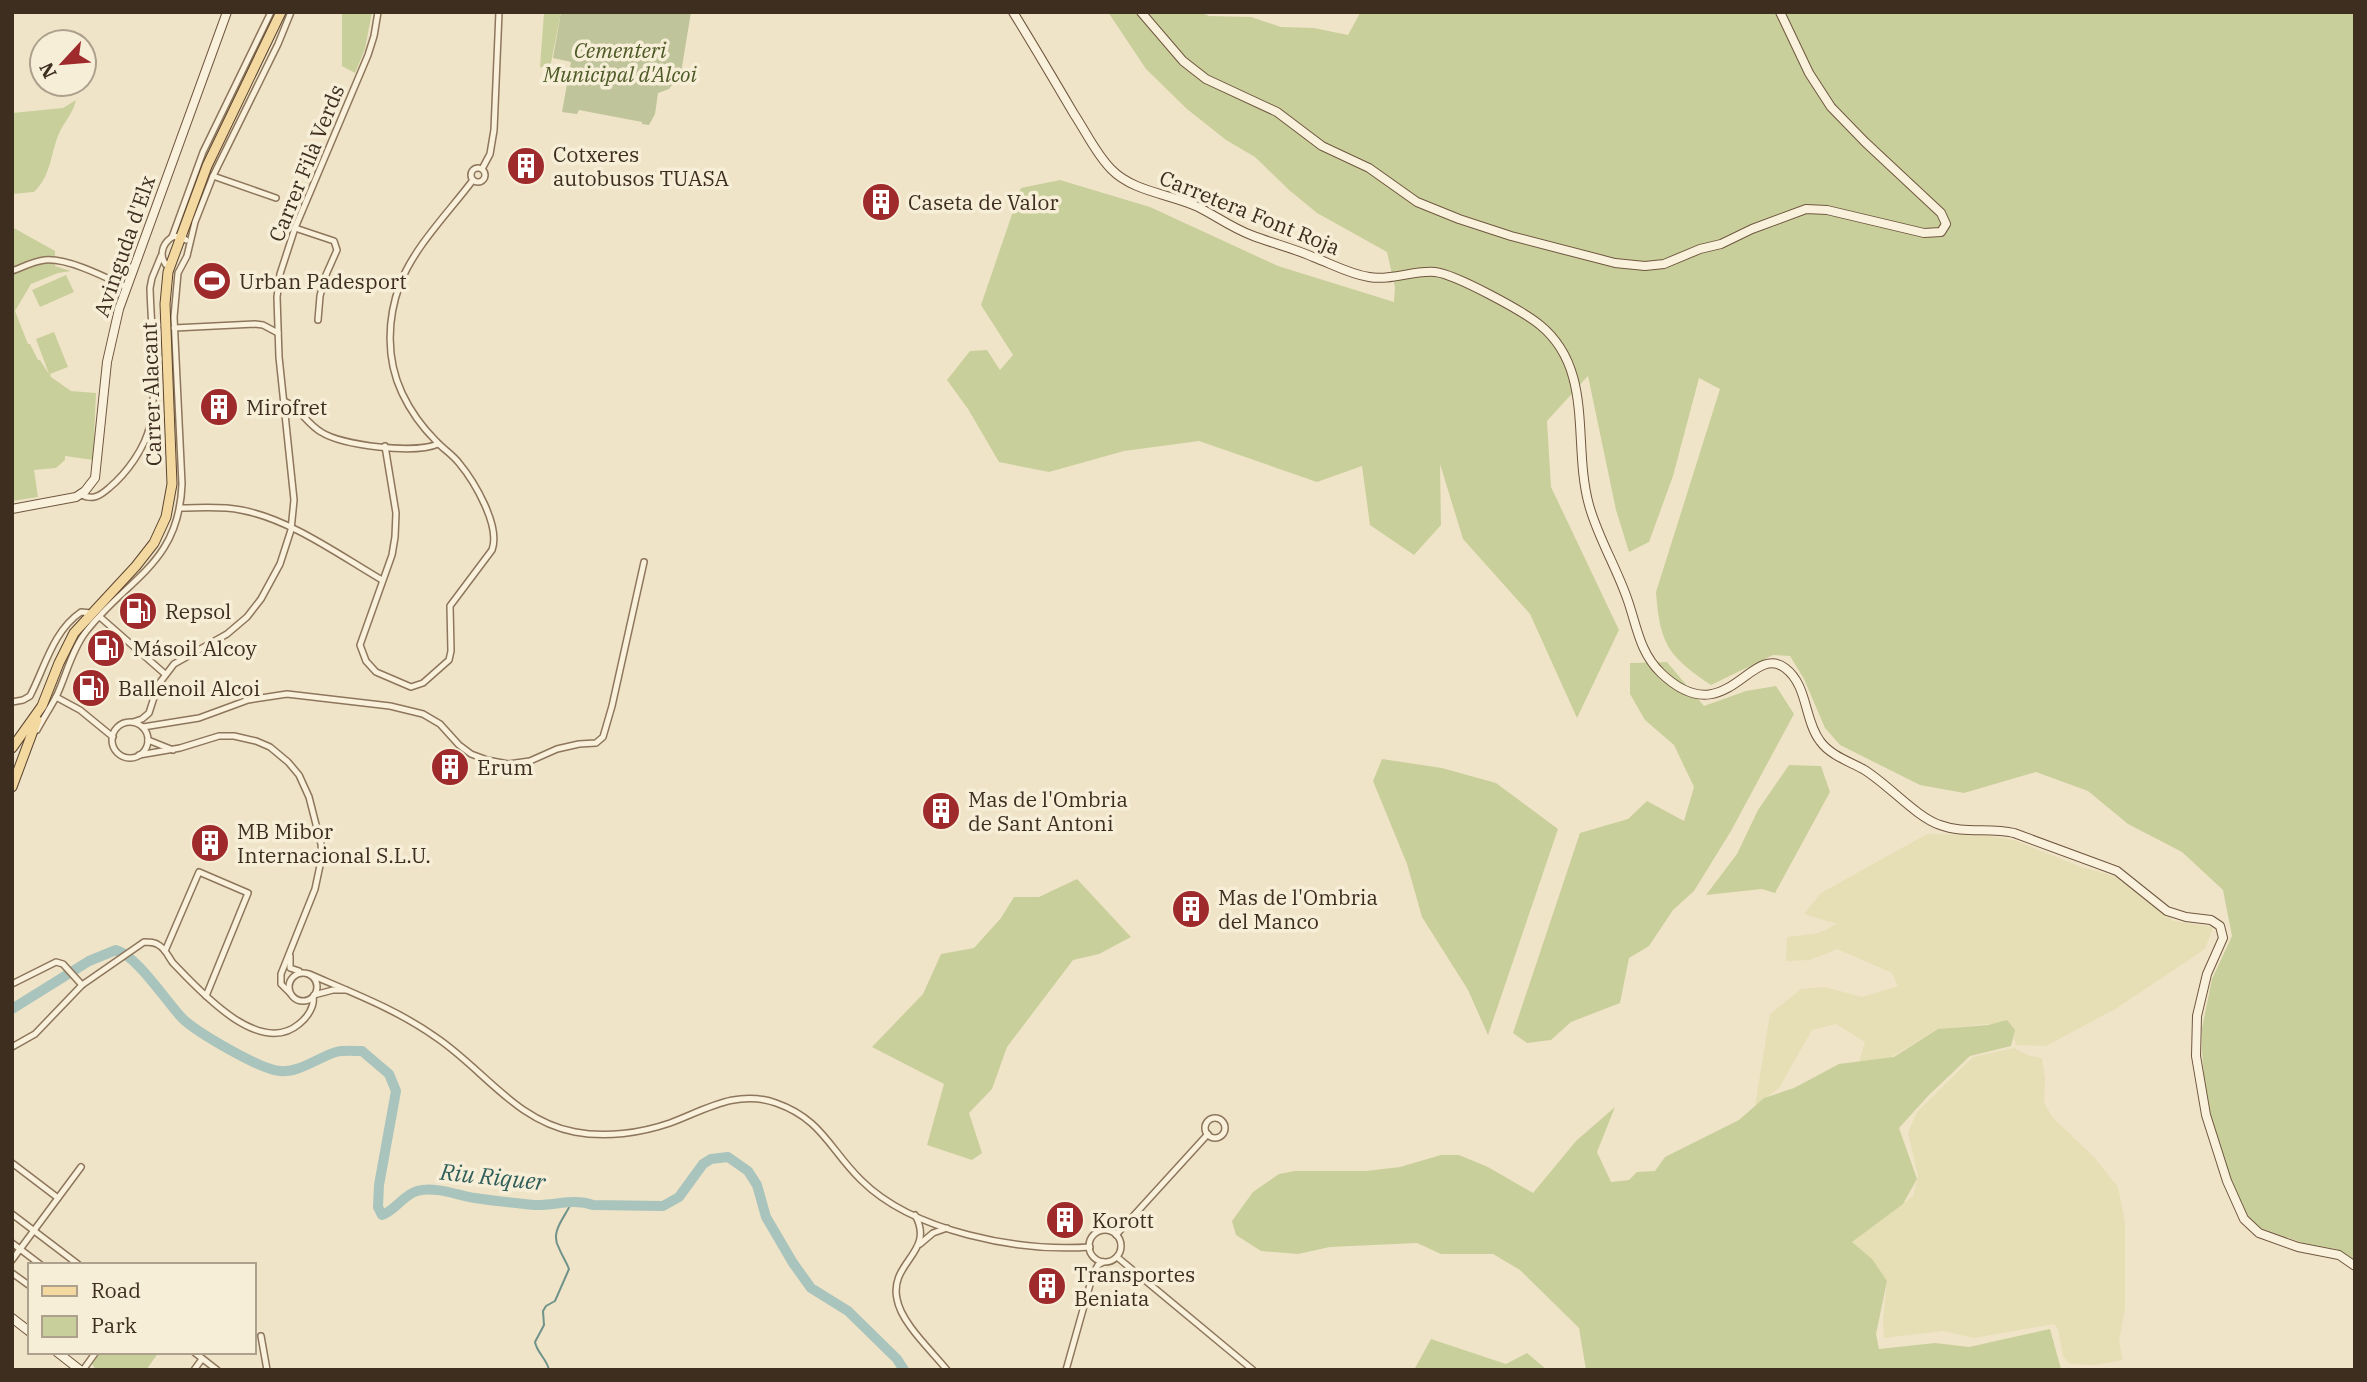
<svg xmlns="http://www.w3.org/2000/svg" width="2367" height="1382" font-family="'IBM Plex Serif',serif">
  <rect width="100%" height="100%" fill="#f0e4c8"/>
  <g fill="#e6deb5">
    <polygon points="1927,834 1985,835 2014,840 2081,867 2114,876 2174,921 2213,927 2205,949 2117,1008 2046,1046 2016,1045 2009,1022 1938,1029 1890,1058 1859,1062 1865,1042 1836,1024 1812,1030 1779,1088 1755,1106 1770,1014 1801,989 1825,987 1862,997 1898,986 1892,973 1837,949 1810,960 1786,961 1787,937 1819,933 1837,924 1804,914 1821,893"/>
    <polygon points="2014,1048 2027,1055 2042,1058 2045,1079 2044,1102 2052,1117 2094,1157 2118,1187 2125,1222 2125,1309 2119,1341 2123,1360 2094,1365 2070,1364 2063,1356 2058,1329 2054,1324 1974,1338 1943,1331 1884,1338 1883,1320 1887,1281 1852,1242 1913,1196 1918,1176 1908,1133 1917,1112 1973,1057"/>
  </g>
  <g fill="#c9cf9b">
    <polygon points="342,12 372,12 365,49 355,73 342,66"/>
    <polygon points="544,12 561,12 550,68 540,67"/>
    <path d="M 1108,12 L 1200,12 L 1209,16 L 1251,17 L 1281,27 L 1314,28 L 1348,35 L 1359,15 L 1358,12 L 2355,12 L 2355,1260 L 2336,1249 L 2303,1243 L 2258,1227 L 2243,1211 L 2216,1138 L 2205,1091 L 2202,1052 L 2202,1028 L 2212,979 L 2232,936 L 2223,890 L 2182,852 L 2128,824 L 2088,791 L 2036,772 L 1964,793 L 1920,785 L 1840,745 L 1825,728 L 1804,679 L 1790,656 L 1773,655 L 1711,685 C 1668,656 1660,644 1656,592 L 1720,389 L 1699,378 L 1673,476 L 1649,542 L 1629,552 L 1616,510 L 1588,376 L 1547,421 L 1551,487 L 1619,630 L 1577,718 L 1530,614 L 1463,539 L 1440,464 L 1441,525 L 1414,555 L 1370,525 L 1362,466 L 1317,482 L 1199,441 L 1124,451 L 1049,472 L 999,462 L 968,409 L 947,380 L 970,351 L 987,350 L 1000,370 L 1013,355 L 981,305 L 1021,188 L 1060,180 L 1150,207 L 1278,266 L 1394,302 L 1395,287 L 1387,252 L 1317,213 L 1289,190 L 1255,157 L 1226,140 L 1187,109 L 1146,69 Z"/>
    <path d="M 76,100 C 73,114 63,123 58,136 C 50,156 51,176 34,192 L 12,194 L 12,113 L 63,108 Z"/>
    <polygon points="12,227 55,251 55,266 71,271 58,273 31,284 15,311 28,344 30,344 38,360 40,360 49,374 36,339 54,332 68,367 50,374 51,377 71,391 96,393 93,460 65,456 65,460 56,468 34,470 38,497 12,501"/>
    <polygon points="66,275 74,292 40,307 32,290"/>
    <polygon points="1667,662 1704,706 1746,691 1776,686 1794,714 1731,831 1694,891 1673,910 1649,946 1629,958 1620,1003 1571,1022 1551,1040 1527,1043 1513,1033 1580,833 1628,819 1647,801 1684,821 1694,787 1674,745 1645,720 1630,694 1630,663"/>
    <polygon points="1382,759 1442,768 1496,783 1558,829 1488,1035 1468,990 1422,917 1407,864 1373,781"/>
    <polygon points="1789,765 1821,766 1830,792 1775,893 1762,889 1706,895 1737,854 1758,810"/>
    <polygon points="1077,879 1131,937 1099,954 1073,960 1007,1047 992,1089 969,1113 982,1153 972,1160 927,1145 944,1084 872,1047 923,994 941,954 974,948 1001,918 1014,897 1039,897"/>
    <polygon points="2007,1020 2015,1030 2011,1046 1970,1056 1929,1095 1899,1128 1917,1179 1903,1204 1852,1242 1872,1259 1887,1281 1876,1334 1879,1349 1935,1343 1969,1347 2050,1329 2061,1369 2065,1370 1586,1370 1579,1328 1520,1270 1493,1254 1441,1254 1417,1243 1330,1247 1298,1254 1261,1251 1236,1235 1232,1221 1253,1192 1279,1174 1295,1171 1366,1171 1400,1167 1441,1155 1459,1155 1488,1167 1533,1193 1576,1141 1615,1107 1597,1152 1611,1182 1629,1180 1637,1172 1655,1171 1665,1157 1739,1120 1764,1098 1794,1088 1839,1064 1894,1057 1938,1029 1988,1025"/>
    <polygon points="1431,1339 1506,1364 1527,1353 1547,1370 1414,1370"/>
    <polygon points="100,1352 159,1352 146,1370 96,1370 92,1364"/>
  </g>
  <polygon fill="#bfc49a" points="561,12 691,12 680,79 677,78 669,89 658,93 655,114 649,125 642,124 642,122 579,110 577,114 562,112 571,62 553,58"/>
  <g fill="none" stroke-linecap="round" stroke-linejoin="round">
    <path stroke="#6f938a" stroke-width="2" d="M 549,1370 C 547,1359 537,1353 535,1342 L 544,1325 L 543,1311 L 546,1306 L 555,1301 L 569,1269 C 566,1261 562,1256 559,1248 C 549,1231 566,1217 572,1201"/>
    <path stroke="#a9c4bc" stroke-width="10" d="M 12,1009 L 89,961 L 116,950 C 136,955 166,1001 182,1018 C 196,1032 261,1070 280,1071 C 299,1073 319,1057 336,1052 C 344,1050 354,1051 362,1051 L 389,1074 L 396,1091 L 379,1185 L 378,1207 L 382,1215 C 395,1211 403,1195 417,1191 C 435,1186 457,1195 475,1198 C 495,1201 515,1203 534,1205 C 555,1206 573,1198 593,1205 L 663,1206 L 679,1197 L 703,1164 L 711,1159 L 728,1157 L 748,1171 L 757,1185 L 766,1217 L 793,1263 L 811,1288 L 848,1311 L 897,1359 L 904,1370"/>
    <defs>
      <g id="street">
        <circle cx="478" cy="175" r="7"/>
        <polyline points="482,169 490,154 494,130 499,12"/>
        <polyline points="213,176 276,198"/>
        <polyline points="295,228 334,241 337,250 325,277 320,296 318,320"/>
        <polyline points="172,237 203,152 271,12"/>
        <path d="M 169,268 C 158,258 161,245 172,237 L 181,236 L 186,240"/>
        <path d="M 12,271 C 23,267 34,261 45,260 C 68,258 105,277 126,287"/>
        <polyline points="174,328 255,324 263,325 278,333"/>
        <path d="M 284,401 C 298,406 307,424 321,432 C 343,446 415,454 438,444"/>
        <path d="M 385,446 L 396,513 L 395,537 L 392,555 L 360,645 L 366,661 L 376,672 L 411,687 L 423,683 L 449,660 L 451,651 L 450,606 L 492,550 C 501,526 474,481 459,463 C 452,454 443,449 436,441 C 423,428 410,410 402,393 C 386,359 387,319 400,284 C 414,247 449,212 473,180"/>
        <path d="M 80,494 C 92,501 100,496 109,488 C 127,473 145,448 150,425 C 158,387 151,328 150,288 L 152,278 L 161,256"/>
        <path d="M 180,508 C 200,508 221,506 241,510 C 290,519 339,555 382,580"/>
        <polyline points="100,617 165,674"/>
        <polyline points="56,697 80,710 113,737"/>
        <path d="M 12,702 L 23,700 L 30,696 C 45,667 53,631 81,612 L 91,613"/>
        <polyline points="133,722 142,719 149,713 158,685 174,664 227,634 247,617 261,599 280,564 291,530 294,500 279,357 277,297 280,274 295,228 368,55 374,36 378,12"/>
        <circle cx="130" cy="740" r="18"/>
        <polyline points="143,727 199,718 248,700 287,694 390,706 423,714 440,724 459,745 471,754 487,760 508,764 530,761 557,749 579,744 596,743 603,737 612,706 644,562"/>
        <path d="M 37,730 C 43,719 50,708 56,697 C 66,676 71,652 85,633 C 127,578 179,565 182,484 L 174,317 L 178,273 L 187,256 L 195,222 L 213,176 L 278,44 L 291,12"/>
        <polyline points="148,740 173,750"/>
        <polyline points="139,755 180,748 219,736 234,736 256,741 270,747 288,762 299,775 309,797 321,844 322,856 315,889 281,974 281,984 290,993"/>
        <polyline points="165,951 199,872 248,893 206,996"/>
        <polyline points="290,956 290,968 299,971"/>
        <circle cx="303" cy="987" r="14"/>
        <path d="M 309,974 C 353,993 398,1010 437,1038 C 484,1070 516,1121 575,1132 C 606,1138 641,1133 670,1123 C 705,1110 737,1089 776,1103 C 822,1119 830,1150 861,1180 C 913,1232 1019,1252 1090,1247"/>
        <polyline points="12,984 56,962 63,964 82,985"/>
        <polyline points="314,995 333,990 346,990"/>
        <path d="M 12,1047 L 35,1034 L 82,985 L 144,942 C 150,942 155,942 160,946 C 166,950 169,958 173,963 C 198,989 259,1058 299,1024 C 307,1018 315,1006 313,997"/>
        <circle cx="1215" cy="1128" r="10"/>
        <polyline points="12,1163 58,1198"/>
        <polyline points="12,1214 79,1265"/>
        <path d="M 915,1215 C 936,1252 889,1262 897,1299 C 901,1323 932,1351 947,1370"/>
        <circle cx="1105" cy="1246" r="16"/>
        <polyline points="1116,1235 1208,1134"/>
        <polyline points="12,1243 41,1265"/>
        <polyline points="920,1244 933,1233 947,1228"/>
        <polyline points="1117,1257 1253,1370"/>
        <polyline points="12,1260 81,1167"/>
        <polyline points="12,1273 30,1286"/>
        <polyline points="261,1336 267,1370"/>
        <polyline points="194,1352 217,1370"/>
        <polyline points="83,1370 96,1352"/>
        <polyline points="194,1370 202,1359"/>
        <polyline points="1066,1370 1093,1274 1098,1265 1103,1262"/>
      </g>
      <g id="secondary">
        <path d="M 1013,12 C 1034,46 1054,80 1074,114 C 1086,132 1096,154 1111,169 C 1133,192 1171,194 1198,207 C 1216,216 1232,228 1251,235 C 1271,243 1293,248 1313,257 C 1332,264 1349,274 1369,277 C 1391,281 1413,270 1435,272 C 1455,274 1523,311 1540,325 C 1595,370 1572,444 1589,505 C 1598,538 1617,568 1628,601 C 1637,627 1640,653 1661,673 C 1726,735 1750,642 1785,668 C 1808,685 1804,720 1820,741 C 1830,755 1848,761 1863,769 C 1888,784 1916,817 1940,825 C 1964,834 1990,827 2014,833 L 2117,871 L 2167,911 L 2186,917 L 2211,920 L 2220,926 L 2223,938 L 2207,974 L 2197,1016 L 2196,1056 L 2206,1115 L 2227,1181 L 2244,1219 L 2259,1233 L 2298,1247 L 2339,1255 L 2355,1266"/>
        <polyline points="1141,12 1183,61 1206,79 1277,112 1322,146 1369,168 1417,202 1459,219 1511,236 1615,263 1645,266 1664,264 1700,249 1721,244 1752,229 1806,209 1827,210 1924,233 1941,232 1946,224 1941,213 1865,142 1831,107 1809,73 1780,12"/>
        <polyline points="12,509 76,497 85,491 95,478 107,362 119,309 227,12"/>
        <polyline points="12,1318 30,1332"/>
        <polyline points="57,1352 80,1370"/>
      </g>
      <g id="primary">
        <polyline points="12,748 42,706 59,663 74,633 136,566 154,543 166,517 172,484 165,304 168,272 207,166 281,12"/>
        <polyline points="12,787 37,720"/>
      </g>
    </defs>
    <use href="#street" stroke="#8d765c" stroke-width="8"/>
    <use href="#secondary" stroke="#6f573f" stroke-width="10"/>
    <use href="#primary" stroke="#5b4430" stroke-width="11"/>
    <use href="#street" stroke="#faf1dc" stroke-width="5"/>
    <use href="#secondary" stroke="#faf1dc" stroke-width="8"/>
    <use href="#primary" stroke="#f3d9a0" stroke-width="9"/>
  </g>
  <defs>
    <symbol id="building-disc" viewBox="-11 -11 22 22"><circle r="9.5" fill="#9e2a2b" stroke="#f7eed8"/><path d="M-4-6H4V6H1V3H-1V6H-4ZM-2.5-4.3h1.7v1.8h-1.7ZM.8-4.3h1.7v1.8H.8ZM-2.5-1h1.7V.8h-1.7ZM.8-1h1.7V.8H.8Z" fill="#fff"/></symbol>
    <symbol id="stadium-disc" viewBox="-11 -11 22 22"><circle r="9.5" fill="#9e2a2b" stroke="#f7eed8"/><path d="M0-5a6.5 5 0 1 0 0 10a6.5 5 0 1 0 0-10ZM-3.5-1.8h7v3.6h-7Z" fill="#fff"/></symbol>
    <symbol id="fuel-disc" viewBox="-11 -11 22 22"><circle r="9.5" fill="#9e2a2b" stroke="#f7eed8"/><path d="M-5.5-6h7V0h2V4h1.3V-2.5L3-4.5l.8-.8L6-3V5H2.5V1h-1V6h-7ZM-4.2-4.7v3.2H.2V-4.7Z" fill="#fff"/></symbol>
  </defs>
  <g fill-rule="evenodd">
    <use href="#building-disc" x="504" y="144" width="44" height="44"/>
    <use href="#building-disc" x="859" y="180" width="44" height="44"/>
    <use href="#stadium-disc" x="190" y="259" width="44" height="44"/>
    <use href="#building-disc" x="197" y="385" width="44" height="44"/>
    <use href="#fuel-disc" x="116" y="589" width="44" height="44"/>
    <use href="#fuel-disc" x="84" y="626" width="44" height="44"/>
    <use href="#fuel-disc" x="69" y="666" width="44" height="44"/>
    <use href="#building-disc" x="428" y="745" width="44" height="44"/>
    <use href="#building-disc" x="919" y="789" width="44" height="44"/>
    <use href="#building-disc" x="188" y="821" width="44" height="44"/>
    <use href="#building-disc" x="1169" y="887" width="44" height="44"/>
    <use href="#building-disc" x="1043" y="1198" width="44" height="44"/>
    <use href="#building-disc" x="1025" y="1264" width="44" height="44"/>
  </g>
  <g text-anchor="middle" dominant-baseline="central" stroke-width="7" stroke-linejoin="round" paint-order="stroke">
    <g font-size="21" font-style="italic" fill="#4d5a26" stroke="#f7eed8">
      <text x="620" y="50">Cementeri<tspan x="620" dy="24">Municipal d'Alcoi</tspan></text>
    </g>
    <g font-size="21" fill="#3d2e20" stroke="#f7eed8" text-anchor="start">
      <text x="553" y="154">Cotxeres<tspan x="553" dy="24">autobusos TUASA</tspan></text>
      <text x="908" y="202">Caseta de Valor</text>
      <text x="239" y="281">Urban Padesport</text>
      <text x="246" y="407">Mirofret</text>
      <text x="165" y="611">Repsol</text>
      <text x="133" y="648">Másoil Alcoy</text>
      <text x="118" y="688">Ballenoil Alcoi</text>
      <text x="477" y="767">Erum</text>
      <text x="968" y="799">Mas de l'Ombria<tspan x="968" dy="24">de Sant Antoni</tspan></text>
      <text x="237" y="831">MB Mibor<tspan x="237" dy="24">Internacional S.L.U.</tspan></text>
      <text x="1218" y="897">Mas de l'Ombria<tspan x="1218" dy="24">del Manco</tspan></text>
      <text x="1092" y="1220">Korott</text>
      <text x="1074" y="1274">Transportes<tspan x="1074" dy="24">Beniata</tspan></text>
    </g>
    <g font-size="21" fill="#3d2e20" stroke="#f7eed8">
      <text transform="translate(306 163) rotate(-68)">Carrer Filà Verds</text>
      <text transform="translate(1250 212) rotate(22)">Carretera Font Roja</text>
      <text transform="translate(124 246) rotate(-71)">Avinguda d'Elx</text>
      <text transform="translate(151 394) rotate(-92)">Carrer Alacant</text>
    </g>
    <g font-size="23" font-style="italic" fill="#2f5d5a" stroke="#f7eed8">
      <text transform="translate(493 1176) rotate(6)">Riu Riquer</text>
    </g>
  </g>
  <rect width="2367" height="1382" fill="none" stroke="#3d2e20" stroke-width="28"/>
  <rect x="28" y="1263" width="228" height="91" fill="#f7eed8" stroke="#ada18e" stroke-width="2"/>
  <rect x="42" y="1286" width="35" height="10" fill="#f3d9a0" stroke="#ada18e" stroke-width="2"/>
  <text x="91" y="1298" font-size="21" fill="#3d2e20">Road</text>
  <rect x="42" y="1316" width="35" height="21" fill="#c9cf9b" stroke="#ada18e" stroke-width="2"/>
  <text x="91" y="1333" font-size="21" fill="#3d2e20">Park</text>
  <g transform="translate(63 63) rotate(244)"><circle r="33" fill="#f7eed8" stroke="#ada18e" stroke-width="2"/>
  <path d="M0-5L12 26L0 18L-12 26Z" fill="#9e2a2b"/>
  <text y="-10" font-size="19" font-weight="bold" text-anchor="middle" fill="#3d2e20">N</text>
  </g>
</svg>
